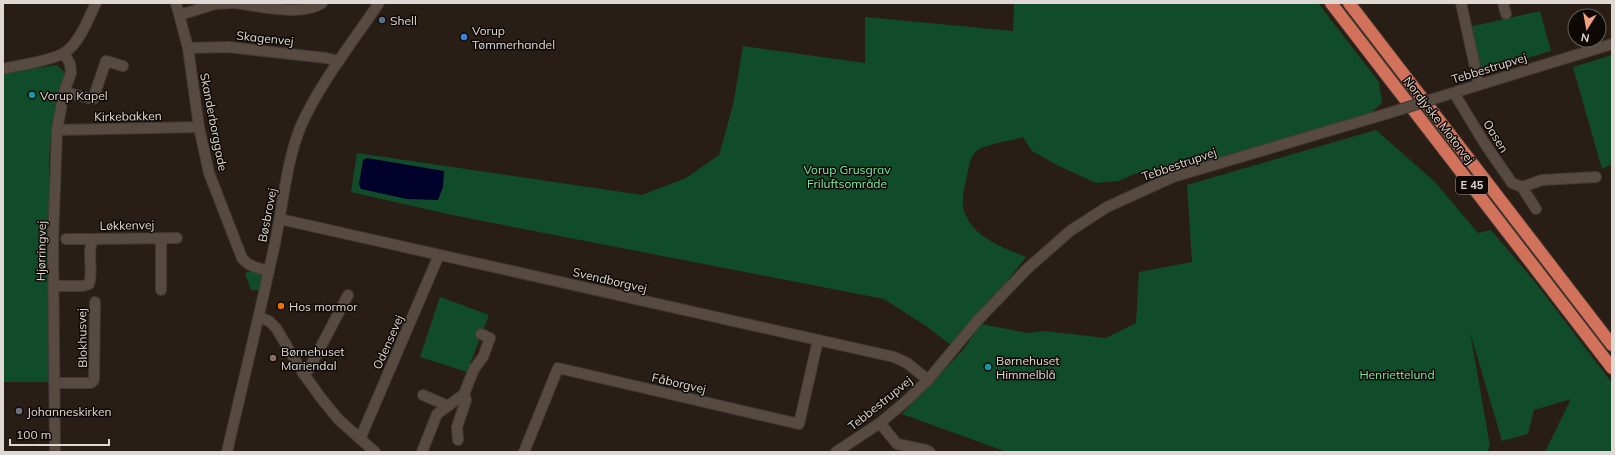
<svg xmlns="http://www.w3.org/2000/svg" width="1615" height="455" font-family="Mulish,sans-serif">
  <rect width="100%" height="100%" fill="#291e16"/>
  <g fill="#114c2a">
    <path d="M 1014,3 L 1318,3 L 1379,82 L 1382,103 L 1372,112 L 1181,171 L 1161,175 L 1147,169 L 1118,181 L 1096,183 L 1059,166 L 1032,151 L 1023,137 C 1010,141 991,143 979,149 C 970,154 969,167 967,176 C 965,184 962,197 963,206 C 968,236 1002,247 1026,257 L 997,294 L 951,345 L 926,326 L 884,299 L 452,215 L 351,192 L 357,153 L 642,195 L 686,178 L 719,155 L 733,105 L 743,46 L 865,63 L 865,17 L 1013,31 Z"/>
    <polygon points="1540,11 1551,51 1481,72 1469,27"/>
    <polygon points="1612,55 1612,164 1602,169 1573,67"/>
    <polygon points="57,65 65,73 52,125 49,160 49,382 3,382 3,73"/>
    <polygon points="1376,130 1435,182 1478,233 1491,230 1535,282 1612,383 1612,452 1545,452 1571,399 1534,410 1528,434 1502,441 1470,332 1490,446 1487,452 1007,452 902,414 963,350 981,324 1027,333 1045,331 1106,338 1136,323 1139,272 1192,262 1187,185"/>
    <polygon points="251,271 262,275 259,290 251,290 245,273"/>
    <polygon points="440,297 489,315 467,372 420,357"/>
  </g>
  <polygon fill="#00002b" points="367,158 444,171 443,187 438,200 407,199 361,189 359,184 363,160"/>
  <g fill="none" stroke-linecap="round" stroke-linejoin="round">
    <defs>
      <g id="minor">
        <path d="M 176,3 L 188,48 L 199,127 L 209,173 L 242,258 C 249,267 258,268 269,271"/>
        <path d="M 235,3 C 260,6 301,17 322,3"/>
        <polyline points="1461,3 1479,85"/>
        <polyline points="1503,3 1506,14"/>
        <polyline points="180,15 215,4 232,3"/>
        <polyline points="188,48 228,47 326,58 339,61"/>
        <path d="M 3,69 C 19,65 51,61 64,53 C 80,43 88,19 96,3"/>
        <polyline points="64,92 93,99 106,61 123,66"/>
        <polyline points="1454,93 1485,144 1512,183 1522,187 1536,209"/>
        <polyline points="1446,95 1612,44"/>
        <polyline points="57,130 199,127"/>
        <polyline points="1522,187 1542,180 1596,177"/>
        <polyline points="280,219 894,357 907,363 928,380"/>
        <polyline points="161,238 161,290"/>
        <polyline points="66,239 93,239"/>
        <path d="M 54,286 L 83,286 L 89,284 C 94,270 86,253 93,239 L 177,238"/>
        <polyline points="259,317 269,321 276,328 303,373 321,398 338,419 375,452"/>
        <polyline points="303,373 309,369 348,295"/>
        <polyline points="54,383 91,383 94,380 95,302"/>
        <polyline points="423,395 448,406"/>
        <polyline points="880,423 897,444 926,450 930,452"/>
        <polyline points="360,439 439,255"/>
        <polyline points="458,440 457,427 466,400 464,394"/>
        <polyline points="55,452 53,242 57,130 64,92 71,73 70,64 64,53"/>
        <path d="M 227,452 C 243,382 260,313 275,243 C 283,205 286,164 300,128 C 319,84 352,43 379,3"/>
        <polyline points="422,452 437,414 464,394 474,369 483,357 490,338 481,334"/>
        <polyline points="524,452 558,368 799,424 818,340"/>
        <polyline points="836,452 880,423 906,401 928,380 977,321 1027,269 1070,231 1107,207 1173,177 1389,113"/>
      </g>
      <g id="highway">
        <polyline points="1331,3 1612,368"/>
        <polyline points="1349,3 1612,345"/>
      </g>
    </defs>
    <use href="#minor" stroke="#433a35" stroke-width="12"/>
    <use href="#highway" stroke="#433a35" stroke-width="14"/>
    <use href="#minor" stroke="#564a41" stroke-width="10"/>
    <use href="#highway" stroke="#d3725a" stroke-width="12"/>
    <defs>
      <polyline id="minor-bridge" points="1389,113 1446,95"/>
    </defs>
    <use href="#minor-bridge" stroke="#433a35" stroke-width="12" stroke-linecap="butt"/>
    <use href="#minor-bridge" stroke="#564a41" stroke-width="10"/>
  </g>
  <circle fill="#5c6f8a" stroke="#0e0906" stroke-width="1.5" cx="382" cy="20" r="4"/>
  <circle fill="#3f7fe0" stroke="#0e0906" stroke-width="1.5" cx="464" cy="37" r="4"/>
  <g fill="#0f9aa8" stroke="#0e0906" stroke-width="1.5">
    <circle cx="32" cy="95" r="4"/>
    <circle cx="988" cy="367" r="4"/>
  </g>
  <circle fill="#e8710a" stroke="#0e0906" stroke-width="1.5" cx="281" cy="306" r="4"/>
  <circle fill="#8d6e63" stroke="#0e0906" stroke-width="1.5" cx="273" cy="358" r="4"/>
  <circle fill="#6b7280" stroke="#0e0906" stroke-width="1.5" cx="19" cy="411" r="4"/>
  <g text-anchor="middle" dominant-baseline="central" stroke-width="3" stroke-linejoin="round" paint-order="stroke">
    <rect fill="#0e0906" stroke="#a19a95" stroke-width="1" x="1456" y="176" width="32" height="18" rx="3"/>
    <g font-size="11" font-weight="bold" fill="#e0d8d2">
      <text x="1472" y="185">E 45</text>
    </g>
    <g font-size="12" fill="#e0d8d2" stroke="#0e0906" text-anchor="start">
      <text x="390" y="20">Shell</text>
      <text x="472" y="30">Vorup<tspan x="472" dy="14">Tømmerhandel</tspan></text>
      <text x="40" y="95">Vorup Kapel</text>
      <text x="289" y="306">Hos mormor</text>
      <text x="281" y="351">Børnehuset<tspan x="281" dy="14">Mariendal</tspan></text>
      <text x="996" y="360">Børnehuset<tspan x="996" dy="14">Himmelblå</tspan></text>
      <text x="27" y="411">Johanneskirken</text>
    </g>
    <g font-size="12" fill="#e0d8d2" stroke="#0e0906">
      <text transform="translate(265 38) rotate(6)">Skagenvej</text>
      <text transform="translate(1489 68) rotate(-17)">Tebbestrupvej</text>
      <text transform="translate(128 116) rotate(-1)">Kirkebakken</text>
      <text transform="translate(1439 120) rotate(52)">Nordjyske Motorvej</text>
      <text transform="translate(214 122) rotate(79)">Skanderborggade</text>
      <text transform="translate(1496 136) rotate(58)">Oasen</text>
      <text transform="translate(1179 164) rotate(-19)">Tebbestrupvej</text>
      <text transform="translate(267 215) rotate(-79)">Bøsbrovej</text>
      <text transform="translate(127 225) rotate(-1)">Løkkenvej</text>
      <text transform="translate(41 251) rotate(-89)">Hjørringvej</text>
      <text transform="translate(610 280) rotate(13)">Svendborgvej</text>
      <text transform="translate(82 338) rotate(-91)">Blokhusvej</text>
      <text transform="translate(388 342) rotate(-66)">Odensevej</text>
      <text transform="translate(679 383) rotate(13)">Fåborgvej</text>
      <text transform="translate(880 403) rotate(-39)">Tebbestrupvej</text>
    </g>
    <g font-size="12" fill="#7ceda3" stroke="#0e0906">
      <text x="847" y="169">Vorup Grusgrav<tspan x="847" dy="14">Friluftsområde</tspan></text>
      <text x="1397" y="374">Henriettelund</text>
    </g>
  </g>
  <rect width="1615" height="455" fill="none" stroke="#e0d8d2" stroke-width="8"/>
  <g transform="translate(1587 28) rotate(191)"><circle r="19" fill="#0e0906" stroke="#625c58"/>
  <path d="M0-3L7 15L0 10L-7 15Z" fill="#f2a17e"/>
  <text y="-6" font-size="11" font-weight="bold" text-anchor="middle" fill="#e0d8d2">N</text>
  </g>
  <path d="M10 439v6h99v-6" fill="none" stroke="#e0d8d2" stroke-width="2"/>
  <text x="16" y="439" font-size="12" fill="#e0d8d2" stroke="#0e0906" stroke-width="3" paint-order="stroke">100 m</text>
</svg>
